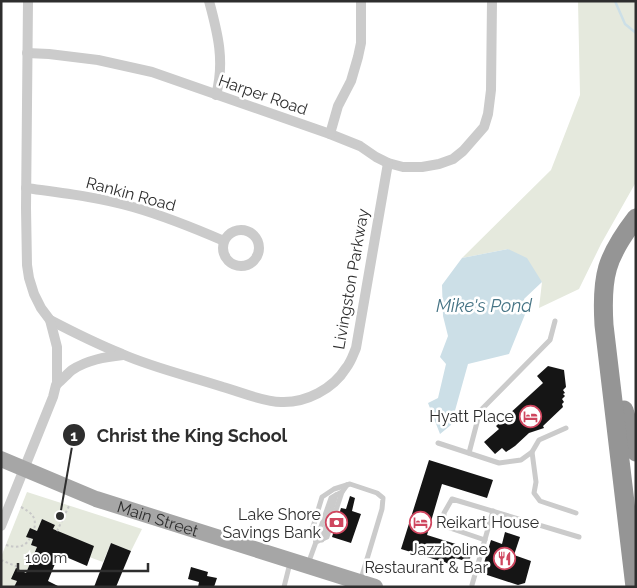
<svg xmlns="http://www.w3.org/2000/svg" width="637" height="588" font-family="Raleway,sans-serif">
  <rect width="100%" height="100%" fill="#fff"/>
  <g fill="#e5e9dd">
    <polygon points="578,1 636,1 636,182 601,244 579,289 539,308 542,282 508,249 462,258 551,170 580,95"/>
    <polygon points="27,492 142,529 131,551 111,543 103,562 89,557 53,530 55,525 42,519 37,531 30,528 27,537 33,539 31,545 37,547 26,573 16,569 12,579 17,581 14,587 1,587 1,557"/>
  </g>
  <polygon fill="#ccdfe7" points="508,249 527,258 542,282 524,299 526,312 509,354 468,364 451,425 440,434 428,403 438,398 446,364 440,357 448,336 443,316 442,285 462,258"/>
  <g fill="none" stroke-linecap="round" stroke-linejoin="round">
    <polyline stroke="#ccdfe7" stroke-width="2.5" points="615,1 625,24 636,33"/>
  </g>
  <g fill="#151515">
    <polygon points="548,366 564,370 566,387 563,390 565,393 563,394 565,396 562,399 564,402 562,404 563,407 543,426 544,428 529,433 515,446 506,452 502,448 495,454 484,442 499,429 496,426 543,383 537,376"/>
    <polygon points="429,460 493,480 487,498 442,484 427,535 462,546 461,549 472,552 469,562 455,558 453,565 401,549"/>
    <polygon points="350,496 355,498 352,511 361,514 351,543 332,537 341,508 346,509"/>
    <polygon points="42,519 55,525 53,529 94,546 87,566 59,554 48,581 60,587 14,587 17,581 11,579 16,568 26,573 37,547 31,545 33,539 26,537 30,528 37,531"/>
    <polygon points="505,532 520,537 514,555 531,561 525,583 518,585 481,573 491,540 502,544"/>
    <polygon points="111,543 131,551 116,587 94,587"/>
    <polygon points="191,567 208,572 207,576 217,578 214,587 198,587 199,582 188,579"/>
  </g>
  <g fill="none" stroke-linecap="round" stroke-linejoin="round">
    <g stroke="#c8c8c8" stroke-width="2" stroke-dasharray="2.5 2.5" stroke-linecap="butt">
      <path d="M 21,507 C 32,513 37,517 34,530"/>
      <polyline points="57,531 69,506"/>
      <path d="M 6,545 C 16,548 25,548 30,538"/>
      <polyline points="1,560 18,567 18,569"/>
    </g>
    <g stroke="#cbcbcb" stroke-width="5">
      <polyline points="566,428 539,440 532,452 536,482 534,493 540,501 576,513"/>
      <polyline points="438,443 499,463 521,460 532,452"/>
      <polyline points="469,453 480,411 550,340 555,321"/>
      <polyline points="322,540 336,495 342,492"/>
      <polyline points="485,540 444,526 444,513 452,499 579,537"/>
      <polyline points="316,541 331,498 336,495"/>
      <polyline points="316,542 327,537 342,492 347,485"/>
      <polyline points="308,564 316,542 313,527 322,497 334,489 350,484 377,493 383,498 382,509 361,579"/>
      <polyline points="472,585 493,511"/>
      <polyline points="284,587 290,563"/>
    </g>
    <g stroke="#cbcbcb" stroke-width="10">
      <path d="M 209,1 C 218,34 225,62 216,95"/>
      <polyline points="27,53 49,54 98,60 152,72 330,134 360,146 376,157 388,163 403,167 422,167 439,164 453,159 463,151 484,127 488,114 491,90 492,1"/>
      <polyline points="330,134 338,106 351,81 358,57 361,43 361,1"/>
      <path d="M 26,188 C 62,193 98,197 133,207 C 164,216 194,228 224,241"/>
      <circle cx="241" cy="248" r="18"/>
      <path d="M 50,320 C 73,332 97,344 122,354 C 154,368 189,376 223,387 C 240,392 264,402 281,402 C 306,403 333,389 346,368 C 351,362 353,355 356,348 L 388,163"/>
      <path d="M 57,384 C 62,380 67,374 72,370 C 87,360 105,357 123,355"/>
      <polyline points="1,526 53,397 56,385 57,384 57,347 50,320 41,308 34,294 29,278 27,265 26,208 28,1"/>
    </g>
    <path stroke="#a6a6a6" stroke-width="16" id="s1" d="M 1,459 L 96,499 L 375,587"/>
    <g stroke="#959595" stroke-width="19">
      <polyline points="624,410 636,452"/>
      <path d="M 635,587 L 604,325 C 601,276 606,257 636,218"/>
    </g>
  </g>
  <defs>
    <symbol id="hotel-ring" viewBox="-11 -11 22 22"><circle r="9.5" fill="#fff" stroke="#cf465f" stroke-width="1.5"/><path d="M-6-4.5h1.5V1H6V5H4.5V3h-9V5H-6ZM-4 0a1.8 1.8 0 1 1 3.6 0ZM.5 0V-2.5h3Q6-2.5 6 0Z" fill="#cf465f"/></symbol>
    <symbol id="bank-ring" viewBox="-11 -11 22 22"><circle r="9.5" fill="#fff" stroke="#cf465f" stroke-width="1.5"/><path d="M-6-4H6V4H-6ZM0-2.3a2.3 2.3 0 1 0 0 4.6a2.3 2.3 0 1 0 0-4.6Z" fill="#cf465f"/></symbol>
    <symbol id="restaurant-ring" viewBox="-11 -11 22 22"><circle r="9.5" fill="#fff" stroke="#cf465f" stroke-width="1.5"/><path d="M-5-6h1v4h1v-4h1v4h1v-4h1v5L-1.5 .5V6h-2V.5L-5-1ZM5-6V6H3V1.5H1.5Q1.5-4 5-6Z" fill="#cf465f"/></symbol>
  </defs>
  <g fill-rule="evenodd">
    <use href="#hotel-ring" x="518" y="404" width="25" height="25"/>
    <use href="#hotel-ring" x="408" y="510" width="25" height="25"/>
    <use href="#bank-ring" x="324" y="510" width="25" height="25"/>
    <use href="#restaurant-ring" x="492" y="546" width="25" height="25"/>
  </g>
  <g text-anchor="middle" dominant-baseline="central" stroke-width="5" stroke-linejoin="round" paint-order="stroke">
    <g font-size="16" fill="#2e2e2e" stroke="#fff">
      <text transform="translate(263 95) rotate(19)">Harper Road</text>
      <text transform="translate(131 194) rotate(15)">Rankin Road</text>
      <text transform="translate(351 279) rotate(-80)">Livingston Parkway</text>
      <text stroke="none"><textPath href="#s1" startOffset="168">Main Street</textPath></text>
    </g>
    <g font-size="16" fill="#2e2e2e" stroke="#fff" text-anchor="end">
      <text x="514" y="416">Hyatt Place</text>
      <text x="321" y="514">Lake Shore<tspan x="321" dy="18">Savings Bank</tspan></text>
      <text x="436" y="522" text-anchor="start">Reikart House</text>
      <text x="488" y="549">Jazzboline<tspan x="488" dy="18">Restaurant &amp; Bar</tspan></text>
    </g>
    <g font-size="18" font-style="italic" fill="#467485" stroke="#fff">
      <text x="484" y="305">Mike's Pond</text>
    </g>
  </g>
  <path fill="none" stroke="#2e2e2e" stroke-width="2" d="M60 516L74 435"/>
  <g fill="#2e2e2e" stroke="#fff" stroke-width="2">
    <circle cx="60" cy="516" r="5"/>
    <circle cx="74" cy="435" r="12"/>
  </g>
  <g font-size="15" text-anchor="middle" font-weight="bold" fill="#fff">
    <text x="74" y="441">1</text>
  </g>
  <g font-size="18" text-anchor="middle" font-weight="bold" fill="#2e2e2e" stroke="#fff" stroke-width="5" stroke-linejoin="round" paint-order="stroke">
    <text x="192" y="442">Christ the King School</text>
  </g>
  <rect width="637" height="588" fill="none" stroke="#2e2e2e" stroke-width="5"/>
  <path d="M18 563v8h130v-8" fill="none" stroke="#2e2e2e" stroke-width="2.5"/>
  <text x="25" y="563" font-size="15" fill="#2e2e2e" stroke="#ffffff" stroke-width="4" paint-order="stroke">100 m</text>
</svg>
